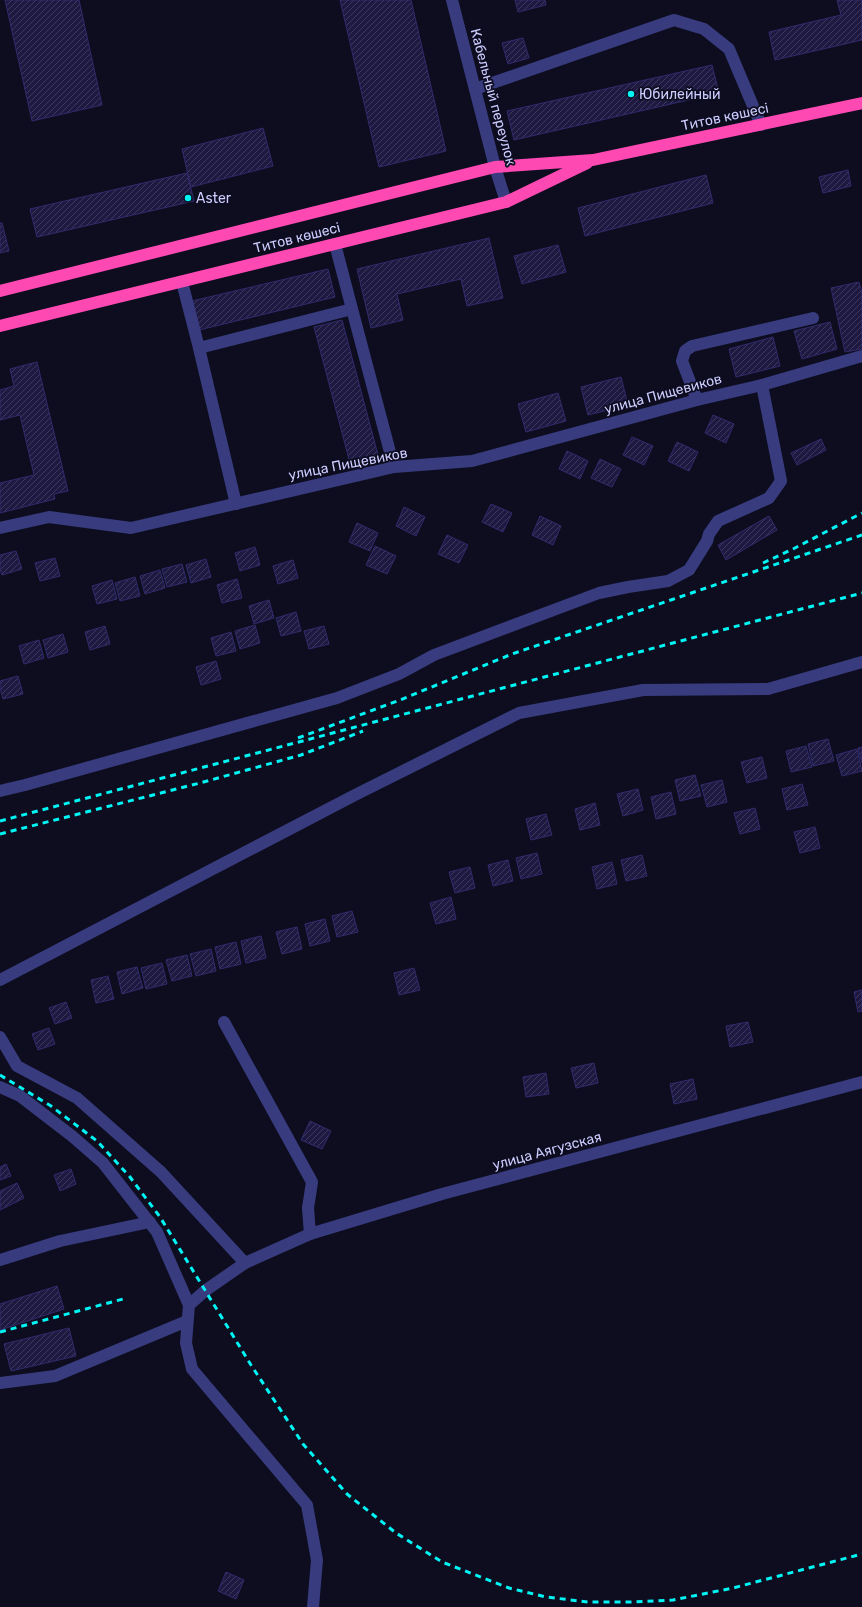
<svg xmlns="http://www.w3.org/2000/svg" width="862" height="1607" font-family="Rubik,sans-serif">
  <defs>
    <pattern id="building-hatch" width="6" height="6" patternUnits="userSpaceOnUse"><rect width="6" height="6" fill="#1d1941"/><path d="M-1 1l2-2M0 6l6-6M5 7l2-2" fill="none" stroke="#3d395e"/></pattern>
  </defs>
  <rect width="100%" height="100%" fill="#0e0d20"/>
  <g fill="url(#building-hatch)" stroke="#312b6d">
    <polygon points="5,0 79,0 102,105 32,121"/>
    <polygon points="340,0 411,0 446,151 379,167"/>
    <polygon points="515,0 545,0 546,5 518,12"/>
    <polygon points="837,0 862,0 862,40 775,60 769,32 841,15"/>
    <polygon points="523,38 529,58 508,64 502,43"/>
    <polygon points="712,65 719,93 514,140 507,111"/>
    <polygon points="263,128 273,166 191,187 182,149"/>
    <polygon points="848,170 851,186 823,193 819,177"/>
    <polygon points="187,173 194,201 37,237 30,209"/>
    <polygon points="706,175 713,203 585,236 578,208"/>
    <polygon points="0,223 2,223 9,251 0,253"/>
    <polygon points="489,238 503,298 467,306 461,279 397,294 403,320 371,328 357,269"/>
    <polygon points="558,245 566,272 522,284 514,256"/>
    <polygon points="328,269 335,297 199,330 192,301"/>
    <polygon points="859,282 862,293 862,349 845,352 831,288"/>
    <polygon points="342,320 378,455 350,463 314,327"/>
    <polygon points="830,322 837,349 802,359 794,331"/>
    <polygon points="773,337 780,366 736,377 729,349"/>
    <polygon points="37,362 68,491 54,494 55,499 0,513 0,483 34,475 20,415 0,420 0,390 14,386 10,369"/>
    <polygon points="621,377 628,405 588,415 581,387"/>
    <polygon points="558,393 566,421 526,432 518,404"/>
    <polygon points="713,415 734,424 726,443 705,433"/>
    <polygon points="632,437 653,446 644,465 623,455"/>
    <polygon points="821,439 826,450 797,465 791,453"/>
    <polygon points="677,442 698,452 689,471 668,461"/>
    <polygon points="567,451 588,461 580,479 559,469"/>
    <polygon points="600,459 621,469 612,487 591,478"/>
    <polygon points="491,504 512,513 503,532 482,522"/>
    <polygon points="404,507 425,517 416,536 396,526"/>
    <polygon points="540,516 561,526 553,545 532,535"/>
    <polygon points="769,516 777,530 726,560 718,545"/>
    <polygon points="357,523 378,533 370,551 349,542"/>
    <polygon points="447,535 468,545 459,563 438,554"/>
    <polygon points="375,546 396,556 387,574 366,565"/>
    <polygon points="255,547 260,565 240,571 235,553"/>
    <polygon points="16,551 22,569 2,575 0,569 0,555"/>
    <polygon points="55,558 60,576 40,581 35,563"/>
    <polygon points="206,559 211,577 191,583 186,565"/>
    <polygon points="293,560 298,578 278,584 273,566"/>
    <polygon points="182,564 187,582 167,587 162,569"/>
    <polygon points="160,570 165,588 145,594 140,576"/>
    <polygon points="135,577 140,596 120,601 115,583"/>
    <polygon points="237,579 242,598 222,603 217,585"/>
    <polygon points="112,580 117,599 97,604 92,586"/>
    <polygon points="269,600 274,618 254,624 249,606"/>
    <polygon points="296,612 301,631 281,636 276,618"/>
    <polygon points="255,625 260,643 240,649 235,631"/>
    <polygon points="105,626 110,644 90,650 85,632"/>
    <polygon points="324,626 329,644 309,649 304,631"/>
    <polygon points="231,632 236,651 216,656 211,638"/>
    <polygon points="63,634 68,652 48,658 43,640"/>
    <polygon points="39,640 44,658 24,664 19,646"/>
    <polygon points="216,661 221,679 201,685 196,667"/>
    <polygon points="18,676 23,694 3,699 0,688 0,681"/>
    <polygon points="828,739 834,761 813,766 808,744"/>
    <polygon points="806,746 812,767 791,772 786,751"/>
    <polygon points="862,747 862,763 858,748"/>
    <polygon points="857,749 862,771 842,776 836,755"/>
    <polygon points="762,757 767,778 747,783 741,762"/>
    <polygon points="695,775 701,796 680,801 675,780"/>
    <polygon points="722,780 727,802 707,807 701,785"/>
    <polygon points="802,784 808,805 787,810 782,789"/>
    <polygon points="638,789 643,810 623,816 617,794"/>
    <polygon points="671,792 676,814 656,819 651,797"/>
    <polygon points="595,803 600,825 580,830 575,809"/>
    <polygon points="755,808 760,829 740,834 734,813"/>
    <polygon points="546,814 552,835 531,840 526,819"/>
    <polygon points="815,827 820,848 800,853 794,832"/>
    <polygon points="537,853 542,874 521,879 516,858"/>
    <polygon points="642,855 647,876 626,881 621,860"/>
    <polygon points="508,860 513,881 493,886 488,865"/>
    <polygon points="612,862 617,884 597,889 592,867"/>
    <polygon points="470,867 475,888 455,893 449,872"/>
    <polygon points="451,897 456,919 436,924 430,903"/>
    <polygon points="352,911 358,932 337,937 332,916"/>
    <polygon points="325,919 330,941 310,946 305,924"/>
    <polygon points="297,927 302,949 282,954 276,932"/>
    <polygon points="261,936 266,958 246,963 241,941"/>
    <polygon points="236,942 241,964 220,969 215,947"/>
    <polygon points="211,949 216,971 196,976 190,954"/>
    <polygon points="187,955 192,976 172,981 166,960"/>
    <polygon points="162,963 167,984 146,989 141,968"/>
    <polygon points="137,967 143,988 122,994 117,972"/>
    <polygon points="414,968 420,990 399,995 394,973"/>
    <polygon points="108,976 114,999 96,1003 91,980"/>
    <polygon points="862,990 862,1011 858,1012 854,992"/>
    <polygon points="66,1002 72,1018 55,1024 49,1008"/>
    <polygon points="748,1022 753,1042 730,1047 726,1026"/>
    <polygon points="49,1028 55,1044 38,1050 32,1034"/>
    <polygon points="594,1063 598,1083 576,1088 571,1068"/>
    <polygon points="546,1073 549,1094 526,1097 523,1077"/>
    <polygon points="693,1079 697,1099 674,1104 670,1084"/>
    <polygon points="310,1121 331,1131 322,1149 301,1140"/>
    <polygon points="6,1164 11,1176 0,1180 0,1167"/>
    <polygon points="71,1169 76,1184 60,1191 54,1175"/>
    <polygon points="17,1183 24,1198 0,1210 0,1191"/>
    <polygon points="57,1286 64,1309 0,1330 0,1304"/>
    <polygon points="69,1328 76,1356 11,1371 4,1344"/>
    <polygon points="226,1572 244,1580 236,1599 218,1591"/>
  </g>
  <g fill="none" stroke-linecap="round" stroke-linejoin="round">
    <g stroke="#383c7f" stroke-width="12">
      <polyline points="452,0 495,167 506,202"/>
      <polyline points="475,89 674,20 704,29 729,49 761,125"/>
      <polyline points="182,282 199,348 352,309 335,244"/>
      <polyline points="352,309 394,467"/>
      <polyline points="199,348 236,504"/>
      <polyline points="697,400 682,361 685,351 692,346 813,318"/>
      <polyline points="0,528 49,517 131,528 394,467 472,461 697,400 762,385 862,356"/>
      <polyline points="0,791 25,785 337,698 399,674 434,655 599,593 628,587 668,581 689,570 707,541 709,534 718,521 769,498 781,481 762,385"/>
      <polyline points="0,980 355,795 519,713 643,690 768,689 862,662"/>
      <polyline points="224,1022 312,1182 308,1208 310,1234"/>
      <polyline points="0,1037 17,1066 77,1098 161,1172 245,1263"/>
      <polyline points="0,1087 20,1096 72,1136 103,1163 157,1232 189,1305"/>
      <polyline points="0,1260 60,1241 150,1222"/>
      <polyline points="0,1383 55,1376 187,1321"/>
      <polyline points="313,1607 317,1560 307,1505 192,1369 186,1343 189,1305 206,1290 245,1263 310,1234 442,1194 862,1082"/>
    </g>
    <g stroke="#fe48b2" stroke-width="12">
      <polyline points="0,291 495,167 593,160 862,103"/>
      <polyline points="0,326 506,202 587,163"/>
    </g>
    <g stroke="#01f5f5" stroke-width="3" stroke-dasharray="6 5" stroke-linecap="butt">
      <polyline points="763,563 793,549 862,513"/>
      <polyline points="298,738 400,700 512,654 862,535"/>
      <polyline points="0,821 862,593"/>
      <polyline points="0,834 200,783 301,755 363,731"/>
      <polyline points="0,1075 51,1106 97,1141 130,1177 160,1217 251,1365 303,1444 347,1494 396,1533 442,1562 509,1588 546,1597 588,1602 631,1602 673,1600 733,1588 862,1554"/>
      <polyline points="0,1332 123,1299"/>
    </g>
  </g>
  <g fill="#01f5f5" stroke="#0e0d20" stroke-width="1.5">
    <circle cx="631" cy="94" r="4"/>
    <circle cx="188" cy="198" r="4"/>
  </g>
  <g text-anchor="middle" dominant-baseline="central" stroke-width="3.5" stroke-linejoin="round" paint-order="stroke">
    <g font-size="14" fill="#ccf" stroke="#0e0d20" text-anchor="start">
      <text x="639" y="94">Юбилейный</text>
      <text x="196" y="198">Aster</text>
    </g>
    <g font-size="14" fill="#ccf" stroke="#0e0d20">
      <text transform="translate(493 97) rotate(75)">Кабельный переулок</text>
      <text transform="translate(725 117) rotate(-12)">Титов көшесі</text>
      <text transform="translate(297 238) rotate(-14)">Титов көшесі</text>
      <text transform="translate(663 394) rotate(-15)">улица Пищевиков</text>
      <text transform="translate(348 464) rotate(-11)">улица Пищевиков</text>
      <text transform="translate(547 1151) rotate(-15)">улица Аягузская</text>
    </g>
  </g>
</svg>
